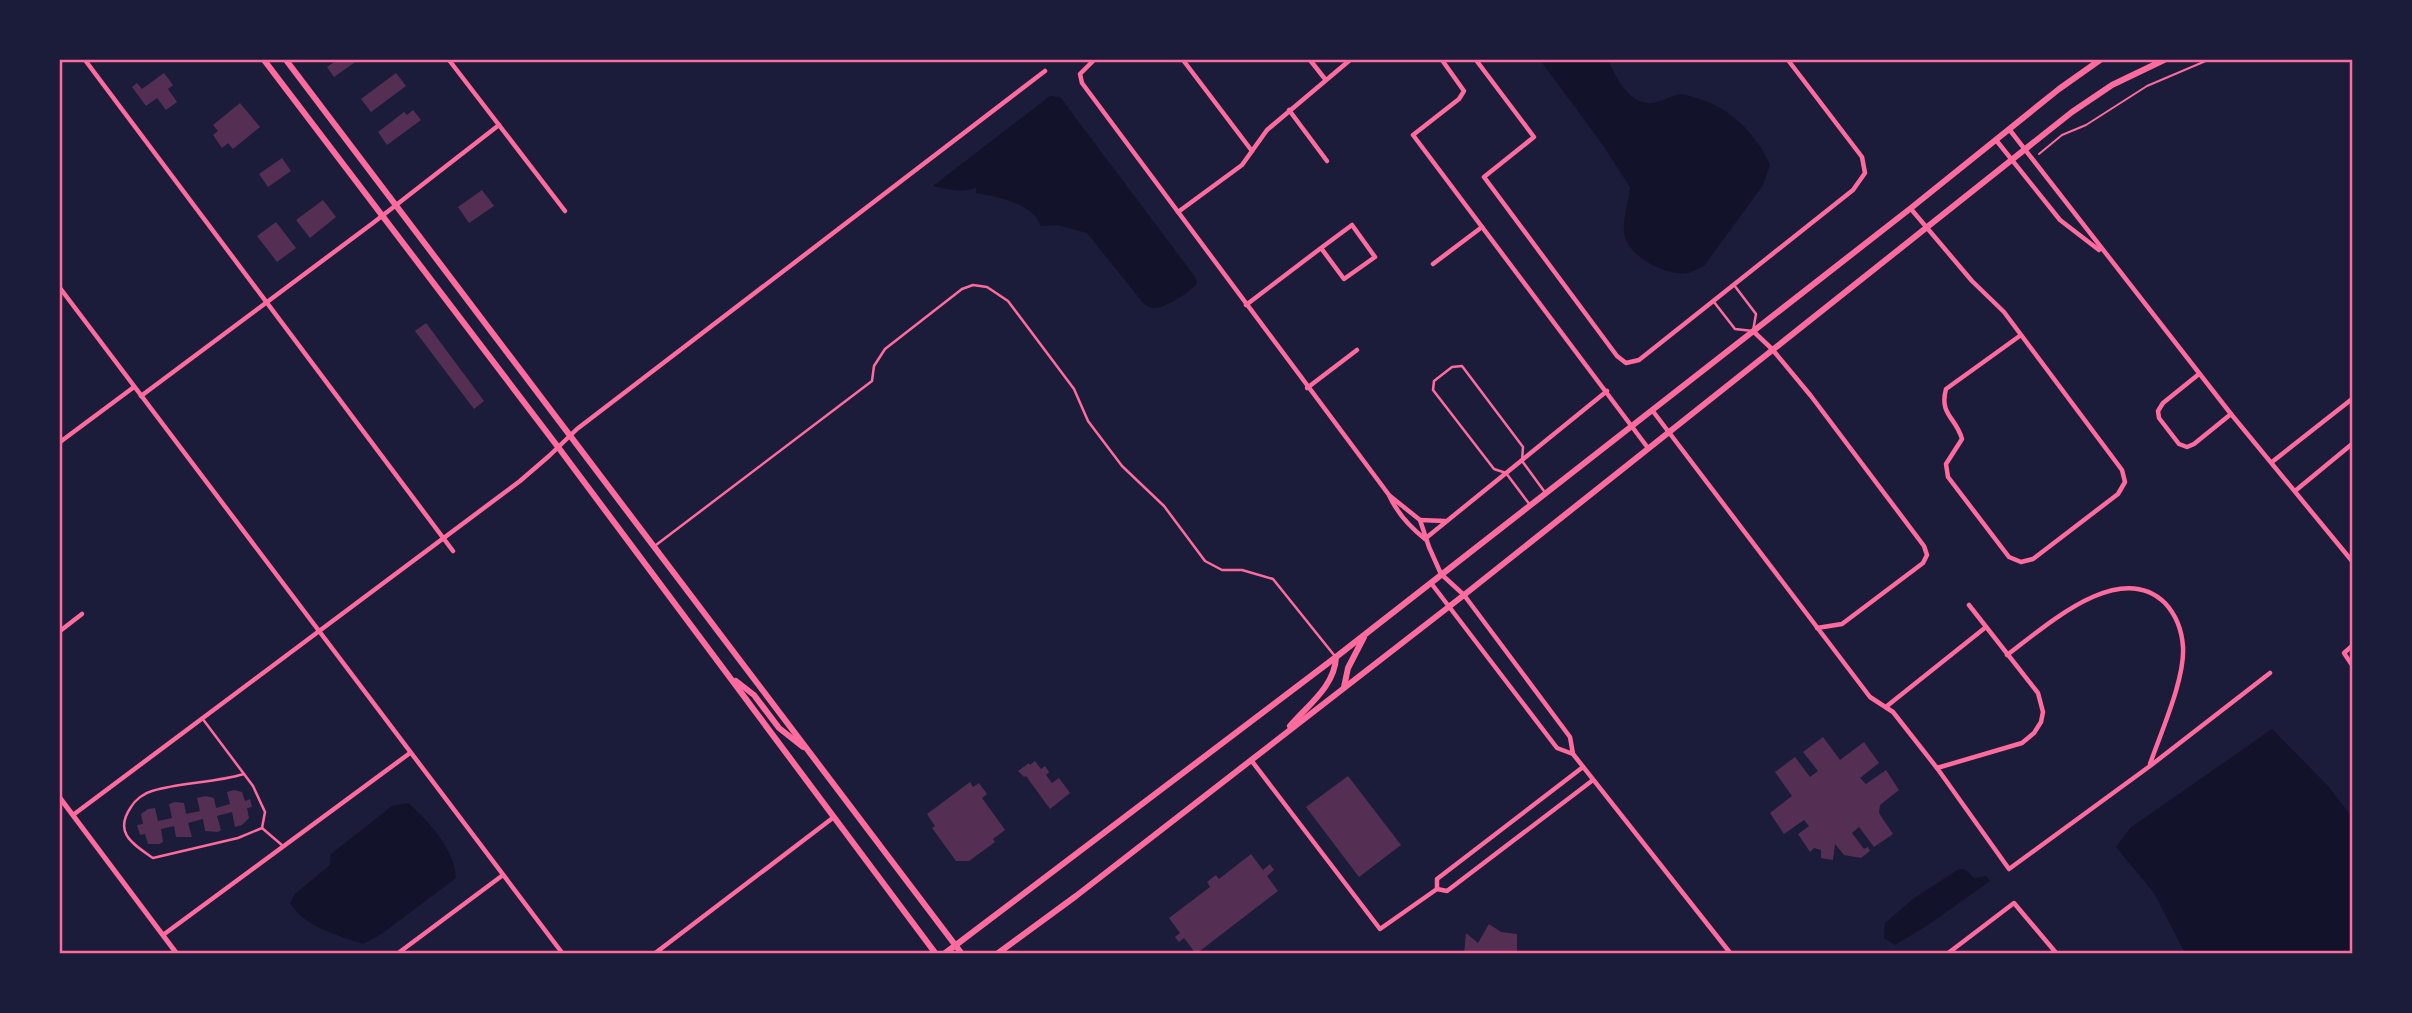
<svg xmlns="http://www.w3.org/2000/svg" width="2412" height="1013" font-family="Karla,sans-serif">
  <rect width="100%" height="100%" fill="#1b1b3a"/>
  <g fill="#12122b">
    <path d="M 1540,60 L 1608,60 C 1616,76 1628,104 1650,103 C 1661,103 1671,95 1681,94 C 1686,94 1692,97 1697,98 C 1729,107 1757,134 1770,165 L 1763,185 L 1704,266 C 1699,268 1693,272 1688,273 C 1667,277 1625,256 1624,231 C 1623,217 1629,202 1630,187 L 1602,144 Z"/>
    <path d="M 1050,96 L 1060,97 L 1196,278 L 1197,283 C 1192,291 1165,308 1155,308 C 1150,308 1149,307 1144,304 L 1087,233 L 1058,225 L 1041,226 C 1039,223 1038,219 1035,216 C 1023,202 994,196 976,193 L 976,187 C 963,194 947,189 933,186 Z"/>
    <polygon points="2272,729 2329,787 2352,817 2352,953 2185,953 2154,893 2116,847 2130,828"/>
    <path d="M 408,803 C 429,821 455,850 456,878 L 380,935 L 363,944 C 338,935 304,927 290,903 L 295,894 L 330,865 L 331,854 L 392,806 Z"/>
    <polygon points="1959,869 1966,870 1974,878 1986,876 1990,881 1931,923 1895,945 1884,938 1885,923 1913,899"/>
  </g>
  <g fill="#542f53">
    <polygon points="337,60 358,60 334,77 327,67"/>
    <polygon points="164,73 173,85 168,89 177,102 166,110 157,98 146,106 132,87 137,83 142,89"/>
    <polygon points="396,73 406,86 371,112 361,99"/>
    <polygon points="240,103 260,127 233,149 228,143 222,148 213,135 218,131 213,125"/>
    <polygon points="413,110 421,120 387,145 378,132 404,112 407,115"/>
    <polygon points="282,158 291,171 268,187 259,174"/>
    <polygon points="482,190 494,206 469,223 458,207"/>
    <polygon points="323,200 336,217 310,238 296,220"/>
    <polygon points="276,222 296,248 277,262 257,236"/>
    <polygon points="426,323 484,401 474,409 415,331"/>
    <polygon points="1823,737 1840,760 1864,742 1879,763 1860,778 1866,784 1886,770 1899,790 1880,805 1879,813 1893,834 1874,847 1859,827 1852,833 1864,849 1868,847 1870,851 1861,858 1844,855 1835,844 1833,860 1821,858 1821,850 1814,848 1810,852 1798,834 1809,826 1804,820 1784,834 1770,813 1792,796 1775,772 1795,757 1810,777 1818,771 1803,752"/>
    <polygon points="1035,761 1041,769 1045,766 1049,772 1046,775 1052,783 1059,778 1070,793 1050,809 1026,776 1024,777 1018,771 1029,763 1030,765"/>
    <polygon points="1348,776 1401,845 1359,877 1306,807"/>
    <polygon points="970,782 973,787 979,783 987,794 982,798 1005,830 993,839 995,842 969,861 956,861 932,828 935,826 927,814"/>
    <polygon points="234,790 242,792 245,801 250,799 252,807 247,808 249,818 242,825 235,827 232,812 217,816 221,830 218,832 205,831 203,819 188,823 192,837 176,837 174,826 161,829 163,842 159,844 148,844 145,834 140,835 137,825 143,824 141,814 148,809 155,808 158,821 172,818 169,804 175,802 184,803 186,814 200,811 197,798 206,796 214,798 216,808 230,804 227,792"/>
    <polygon points="1251,854 1263,870 1270,864 1274,870 1267,876 1278,891 1196,954 1184,938 1179,942 1175,937 1180,933 1169,918 1210,887 1207,882 1216,875 1219,879"/>
    <polygon points="1489,924 1501,932 1517,934 1517,954 1464,954 1466,933 1478,943"/>
  </g>
  <g fill="none" stroke-linecap="round" stroke-linejoin="round">
    <polyline stroke="#ff6b9d" stroke-width="2" points="2039,154 2062,135 2086,125 2147,86 2208,60"/>
    <g stroke="#ff6b9d" stroke-width="2.5">
      <polyline points="1714,302 1735,329 1753,331 1756,314 1734,285"/>
      <polyline points="1530,505 1506,473 1494,469 1433,390 1434,381 1452,367 1462,366 1523,447 1522,461 1544,491"/>
      <polyline points="656,545 872,381 874,366 885,349 962,289 973,285 987,287 1008,301 1074,389 1088,421 1122,466 1164,506 1205,561 1222,570 1242,570 1273,579 1334,655"/>
      <polyline points="202,718 253,786 265,812 262,828"/>
      <path d="M 244,774 C 214,783 181,782 152,791 C 144,793 135,800 131,807 C 113,833 133,844 153,858 L 238,838 L 262,828"/>
      <polyline points="262,828 283,846"/>
    </g>
    <g stroke="#ff6b9d" stroke-width="4.5">
      <polyline points="85,60 453,551"/>
      <polyline points="449,60 565,211"/>
      <path d="M 1094,60 L 1080,74 L 1082,83 L 1389,495 C 1397,513 1410,527 1425,539"/>
      <polyline points="1183,60 1252,151"/>
      <polyline points="1310,60 1325,79"/>
      <polyline points="1442,60 1464,91 1459,99 1413,135 1648,448"/>
      <polyline points="1476,60 1534,137 1484,177 1617,356 1626,363 1639,360 1853,190 1865,173 1862,157 1788,60"/>
      <polyline points="1289,110 1327,161"/>
      <polyline points="2009,129 2231,414 2352,561"/>
      <polyline points="1996,140 2060,220 2099,250"/>
      <path d="M 1911,209 L 1972,281 L 2004,312 L 2122,470 L 2125,482 L 2118,494 L 2033,559 L 2021,562 L 2009,557 L 1948,477 L 1946,464 L 1962,439 C 1956,417 1939,415 1946,389 L 2021,335"/>
      <polyline points="1178,212 1242,165 1267,130 1350,60"/>
      <polyline points="1433,264 1482,227"/>
      <polyline points="60,288 563,954"/>
      <polyline points="1246,305 1321,248 1344,279 1375,257 1352,225 1321,248"/>
      <polyline points="1753,331 1772,349 1811,396 1924,546 1927,555 1923,563 1842,624 1817,628"/>
      <polyline points="2199,374 2163,403 2158,411 2159,418 2179,444 2187,447 2194,444 2231,414"/>
      <polyline points="1307,388 1357,350"/>
      <polyline points="141,396 373,223 499,125"/>
      <polyline points="1652,410 1870,697 1893,712 1937,768 2009,869 2150,766 2270,673"/>
      <polyline points="60,442 134,387"/>
      <polyline points="2272,462 2352,399"/>
      <polyline points="2295,491 2352,444"/>
      <polyline points="1390,496 1420,520 1429,547 1441,574 1464,595 1570,737 1573,754 1731,954"/>
      <polyline points="1420,520 1445,521"/>
      <polyline points="1426,538 1607,391"/>
      <polyline points="1431,583 1557,748 1573,754"/>
      <polyline points="60,631 82,614"/>
      <polyline points="2352,646 2344,653 2352,665"/>
      <path d="M 2007,655 C 2045,627 2119,558 2165,603 C 2176,615 2182,631 2183,647 C 2185,679 2161,732 2150,764"/>
      <polyline points="1887,706 1986,627"/>
      <polyline points="1251,760 1380,929 1437,889"/>
      <polyline points="1583,767 1437,879 1437,889 1447,891 1593,780"/>
      <polyline points="1937,768 2022,743 2034,733 2041,722 2043,712 2038,693 1969,605"/>
      <polyline points="73,815 520,481 549,456 577,429 1045,71"/>
      <polyline points="163,935 410,753"/>
      <polyline points="397,954 503,875"/>
      <polyline points="654,954 834,817"/>
      <polyline points="1947,954 2014,903 2057,954"/>
    </g>
    <polyline stroke="#ff6b9d" stroke-width="5" points="60,798 177,954"/>
    <g stroke="#ff6b9d" stroke-width="6">
      <polyline points="264,60 558,447 936,954"/>
      <polyline points="286,60 962,954"/>
      <polyline points="736,681 754,695 779,728 803,747"/>
      <polyline points="1344,687 1348,668 1364,637"/>
      <path d="M 1290,726 C 1308,705 1335,686 1336,657"/>
      <polyline points="944,954 1336,657 1911,208 2059,89 2100,60"/>
      <polyline points="997,954 1076,896 1464,595 2072,112 2112,85 2164,60"/>
    </g>
  </g>
  <rect width="2412" height="1013" fill="none" stroke="#1b1b3a" stroke-width="122"/>
  <rect x="61" y="61" width="2290" height="891" fill="none" stroke="#ff6b9d" stroke-width="2.5"/>
</svg>
